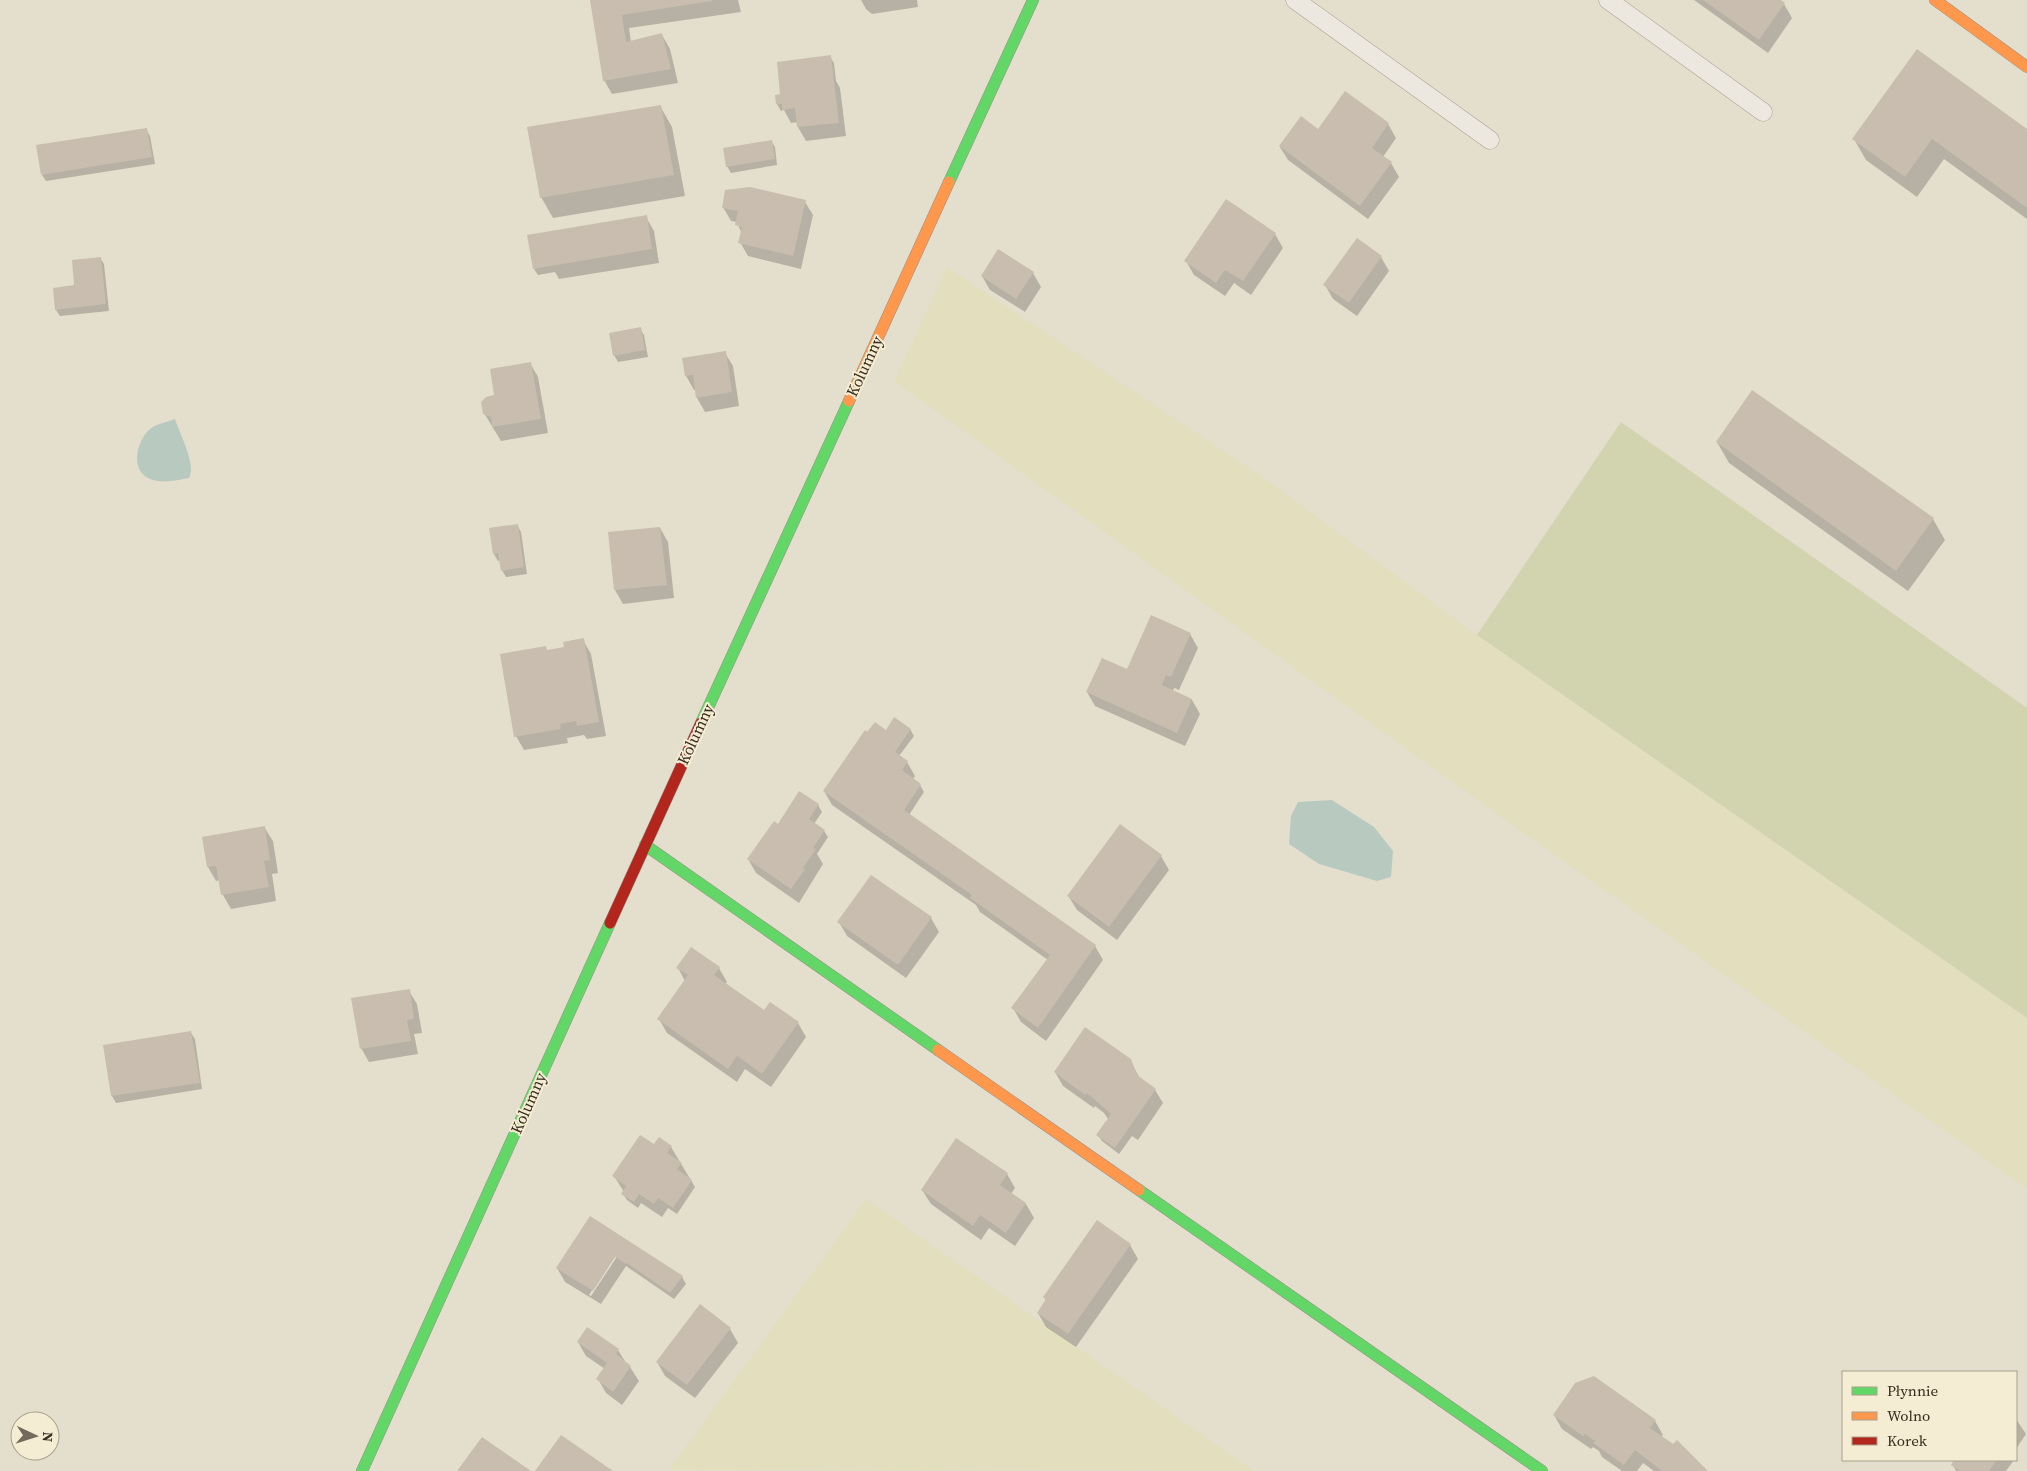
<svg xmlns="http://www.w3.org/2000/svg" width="2027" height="1471" font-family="'Source Serif 4',serif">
  <rect width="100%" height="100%" fill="#e4decd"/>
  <g fill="#e3debe">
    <polygon points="947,267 1263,477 1477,635 2027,1018 2027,1189 1508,822 894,381"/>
    <polygon points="866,1199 1254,1471 669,1470"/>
  </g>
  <polygon fill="#d2d4af" points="1621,422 2027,708 2027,1018 1477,635"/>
  <g fill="#b8cac0">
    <path d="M 175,419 C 179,432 197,466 189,478 C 178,480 161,484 150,479 C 130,471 136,441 150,429 C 156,424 167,422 175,419 Z"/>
    <polygon points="1332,800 1374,827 1393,851 1391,877 1377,881 1319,864 1289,844 1291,816 1298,802"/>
  </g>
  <g fill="#0003" fill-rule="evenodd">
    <polygon points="591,0 738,0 741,12 629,28 631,42 662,35 670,49 678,83 612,94 604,80"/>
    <polygon points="861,0 917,0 918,7 872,14 866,9"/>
    <polygon points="1694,0 1779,0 1784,4 1792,18 1768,53"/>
    <polygon points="830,57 834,63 836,81 840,88 846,136 806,141 798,127 798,122 791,123 784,110 781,111 777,104 776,96 780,96"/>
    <polygon points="1345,93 1388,124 1396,138 1383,157 1391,163 1399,177 1368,219 1288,160 1280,147 1319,130"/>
    <polygon points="660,106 672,127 685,196 553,218 541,197"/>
    <polygon points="146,129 150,136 155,164 46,181 42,175"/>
    <polygon points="2027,130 2027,219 1944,159 1917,197 1866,160 1854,139"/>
    <polygon points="771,141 775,147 777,165 731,173 727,166"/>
    <polygon points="805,202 813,215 801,269 748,256 740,242 742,234 737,222 731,221 723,207"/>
    <polygon points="646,217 654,231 659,263 559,279 555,272 538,275 534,269"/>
    <polygon points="1275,234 1283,248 1251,295 1234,283 1225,296 1194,275 1186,261"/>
    <polygon points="1381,257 1389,271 1357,316 1333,299 1325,285"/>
    <polygon points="100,258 104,264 109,311 60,316 56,310"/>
    <polygon points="1033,273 1041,287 1025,312 990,290 982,276"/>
    <polygon points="640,329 644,335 648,357 618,362 614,355"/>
    <polygon points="725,353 733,366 739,406 705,412 697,398 696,390 694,390 686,376 684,359"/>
    <polygon points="530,363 538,377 548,433 501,441 484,413 495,396"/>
    <polygon points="1717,442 1933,519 1945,540 1908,591 1729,463"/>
    <polygon points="517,525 521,532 527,574 506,577 502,570 500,560 498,561 494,554 491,529"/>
    <polygon points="660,528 668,542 674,598 623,604 615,590"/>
    <polygon points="1190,634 1198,648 1179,690 1174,688 1173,691 1192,700 1200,714 1185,746 1095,706 1087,692"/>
    <polygon points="583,640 591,654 606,736 587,739 584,735 567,738 568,743 524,750 516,736 548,651 565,648"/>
    <polygon points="910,729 914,736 899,756 907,762 915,776 912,780 920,785 924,792 909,815 1095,946 1103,960 1046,1041 1021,1022 1013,1008 1048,960 980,912 976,905 832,805 824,791 886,731"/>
    <polygon points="818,805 822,812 814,824 824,831 828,837 817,854 823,864 799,903 756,873 748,859 782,828"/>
    <polygon points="264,827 273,841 278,873 272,874 276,901 231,909 223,895 220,880 216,881 208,867 204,838"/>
    <polygon points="1161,856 1169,870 1117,940 1077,910 1069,897"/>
    <polygon points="931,918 939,932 906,978 847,936 839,922"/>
    <polygon points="678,968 719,968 727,982 725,984 765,1012 798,1023 806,1037 771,1087 745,1069 737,1082 667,1033 659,1019 685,981"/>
    <polygon points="409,991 417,1004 422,1033 414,1034 418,1054 369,1062 361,1048"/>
    <polygon points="191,1033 195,1039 202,1089 116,1103 112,1096 105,1046"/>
    <polygon points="1130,1060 1140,1079 1155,1090 1163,1103 1138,1140 1132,1136 1119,1154 1102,1141 1098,1135 1108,1119 1104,1113 1095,1106 1094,1108 1063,1086 1055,1072"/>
    <polygon points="956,1140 1007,1174 1015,1188 1011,1194 1026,1204 1034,1218 1015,1246 989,1228 981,1240 931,1204 922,1190"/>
    <polygon points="655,1146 671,1147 695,1187 677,1214 668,1208 662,1217 641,1203 638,1208 627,1200 623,1194 624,1192 614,1176"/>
    <path d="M 591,1217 L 682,1277 L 686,1284 L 674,1299 L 626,1266 L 601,1304 L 565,1282 L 557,1268 ZM 622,1244 L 624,1246 L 591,1296 L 589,1295 Z"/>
    <polygon points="1130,1245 1138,1259 1076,1347 1046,1327 1038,1313 1046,1301 1044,1297"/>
    <polygon points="730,1329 738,1343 695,1398 665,1376 657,1362"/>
    <polygon points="578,1342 618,1350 626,1363 630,1367 639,1381 622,1405 606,1393 598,1379 605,1369 586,1356"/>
    <polygon points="1554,1415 1655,1421 1663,1435 1661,1437 1706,1471 1654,1471 1643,1463 1637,1471 1622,1471 1602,1457 1599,1451 1593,1447 1591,1449 1562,1429"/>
    <polygon points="2016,1419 2026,1434 2016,1449"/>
    <polygon points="1956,1460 2014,1460 2006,1471 1956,1471 1953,1465"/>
  </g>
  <g fill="#c8bdae">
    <polygon points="590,0 711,0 712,1 622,15 626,42 662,33 671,69 603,81"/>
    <polygon points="1703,0 1781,0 1785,3 1759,40"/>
    <polygon points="1917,49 2027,129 2027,208 1932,139 1905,177 1852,139"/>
    <polygon points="831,55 839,123 797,127 795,108 782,110 782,104 776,104 775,95 780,94 777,62"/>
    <polygon points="1345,91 1389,123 1372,148 1392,162 1360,206 1279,146 1301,116 1318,129"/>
    <polygon points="661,105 674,175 540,198 527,127"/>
    <polygon points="147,128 152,157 41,175 36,145"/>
    <polygon points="772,140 775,159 726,167 723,148"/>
    <polygon points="750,187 806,200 793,256 738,243 742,227 735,225 738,211 722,208 725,190"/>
    <polygon points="1226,199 1276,233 1243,281 1225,270 1216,283 1184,261"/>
    <polygon points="647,215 652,249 533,269 527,235"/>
    <polygon points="1357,238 1382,256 1349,303 1323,285"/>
    <polygon points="998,249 1034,272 1016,299 981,276"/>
    <polygon points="101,257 106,304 55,310 53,288 74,285 72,260"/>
    <polygon points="641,327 645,350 613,356 609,333"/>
    <polygon points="726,351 732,392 696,398 693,375 685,376 682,358"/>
    <polygon points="531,362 541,419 492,427 491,417 483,414 481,402 486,397 494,395 490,369"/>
    <polygon points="1752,390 1934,518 1896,571 1716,442"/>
    <polygon points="518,524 524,567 501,571 498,553 493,554 489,528"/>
    <polygon points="660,527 667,585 614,590 608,532"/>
    <polygon points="1151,615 1191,633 1171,677 1166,675 1162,685 1192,699 1177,733 1086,692 1102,658 1127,669"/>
    <polygon points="584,638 599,722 577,726 576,721 560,724 561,729 514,737 500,654 546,646 547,650 564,647 563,642"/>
    <polygon points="894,717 911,729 895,752 908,761 902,770 921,784 904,810 1096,945 1038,1028 1011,1008 1050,955 970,898 972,895 823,791 865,730 867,732 875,722 886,730"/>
    <polygon points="799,791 819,804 809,819 825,830 813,848 816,849 803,868 805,869 791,889 747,859 774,821 778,824"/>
    <polygon points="1120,824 1162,855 1109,927 1067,896"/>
    <polygon points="265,826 270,860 264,861 269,887 221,895 216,866 207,867 202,837"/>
    <polygon points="871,875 932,917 898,965 837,922"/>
    <polygon points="691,947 720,967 714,975 764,1010 770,1002 799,1022 762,1074 737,1056 728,1069 657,1019 688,975 676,968"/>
    <polygon points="410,989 414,1019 407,1020 411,1041 360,1049 351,998"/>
    <polygon points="1085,1027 1131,1059 1137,1075 1156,1089 1115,1148 1096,1135 1111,1114 1087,1093 1085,1095 1054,1072"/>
    <polygon points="191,1031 200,1083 111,1096 103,1045"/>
    <polygon points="640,1135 654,1144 659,1137 672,1146 667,1153 682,1163 677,1169 692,1180 673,1208 658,1198 654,1204 639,1194 634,1202 621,1194 626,1186 612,1176"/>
    <polygon points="956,1138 1008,1173 1000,1185 1026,1203 1006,1233 980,1215 973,1226 921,1190"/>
    <polygon points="590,1216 683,1276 670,1293 627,1263 626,1264 615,1257 593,1291 556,1268"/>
    <polygon points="1097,1220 1131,1244 1068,1334 1037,1313 1046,1299 1043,1297"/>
    <polygon points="700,1304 731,1328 687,1385 656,1362"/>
    <polygon points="587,1327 619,1349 616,1354 631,1366 613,1392 596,1379 607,1363 577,1342"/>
    <polygon points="1594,1376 1656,1420 1650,1428 1673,1444 1677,1440 1708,1471 1662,1471 1635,1450 1624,1465 1593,1443 1595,1441 1585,1434 1583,1436 1553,1415 1575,1383"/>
    <polygon points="561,1435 613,1471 535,1471"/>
    <polygon points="482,1437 531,1471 457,1471"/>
    <polygon points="1954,1460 1997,1460 1989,1471 1960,1471 1951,1465"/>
  </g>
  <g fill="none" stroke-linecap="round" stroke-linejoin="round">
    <defs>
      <g id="lane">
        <polyline points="1295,0 1490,140"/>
        <polyline points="1608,0 1763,112"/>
      </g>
      <g id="fast">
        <polyline points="949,182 1033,0"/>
        <polyline points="701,723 849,401"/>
        <polyline points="645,845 938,1050"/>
        <polyline points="1139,1190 1542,1471"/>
        <polyline points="362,1471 610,923"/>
      </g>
      <g id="slow">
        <polyline points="1935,0 2027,67"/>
        <polyline points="849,401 949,182"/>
        <polyline points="938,1050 1139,1190"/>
      </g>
      <polyline id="jam" points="610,923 701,723"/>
    </defs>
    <use href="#lane" stroke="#a9a396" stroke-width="19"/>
    <use href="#fast" stroke="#999286" stroke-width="12"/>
    <use href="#slow" stroke="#999286" stroke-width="12"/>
    <use href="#jam" stroke="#999286" stroke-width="12"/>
    <use href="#lane" stroke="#ece8df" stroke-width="18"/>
    <use href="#fast" stroke="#63d668" stroke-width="11"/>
    <use href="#slow" stroke="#ff974d" stroke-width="11"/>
    <use href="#jam" stroke="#b3261e" stroke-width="11"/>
  </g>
  <g text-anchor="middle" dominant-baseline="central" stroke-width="4" stroke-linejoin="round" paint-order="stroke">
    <g font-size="16" fill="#382c1e" stroke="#f5edd3">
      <text transform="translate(864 366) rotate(-65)">Kolumny</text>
      <text transform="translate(695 734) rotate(-65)">Kolumny</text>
      <text transform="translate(528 1103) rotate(-66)">Kolumny</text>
    </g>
  </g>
  <rect x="1842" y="1371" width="175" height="90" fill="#f5edd3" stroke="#a9a08b"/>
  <rect x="1852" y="1387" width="25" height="8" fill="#63d668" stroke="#a9a08b"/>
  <text x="1887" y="1396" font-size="15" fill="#382c1e">Płynnie</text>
  <rect x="1852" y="1412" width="25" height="8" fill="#ff974d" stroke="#a9a08b"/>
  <text x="1887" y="1421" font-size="15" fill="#382c1e">Wolno</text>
  <rect x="1852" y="1437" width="25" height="8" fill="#b3261e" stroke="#a9a08b"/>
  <text x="1887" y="1446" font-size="15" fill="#382c1e">Korek</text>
  <g transform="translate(35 1436) rotate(94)"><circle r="24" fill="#f5edd3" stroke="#a9a08b"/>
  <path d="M0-4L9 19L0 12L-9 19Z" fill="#746a5b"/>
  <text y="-8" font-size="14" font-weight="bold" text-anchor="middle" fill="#382c1e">N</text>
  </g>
</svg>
